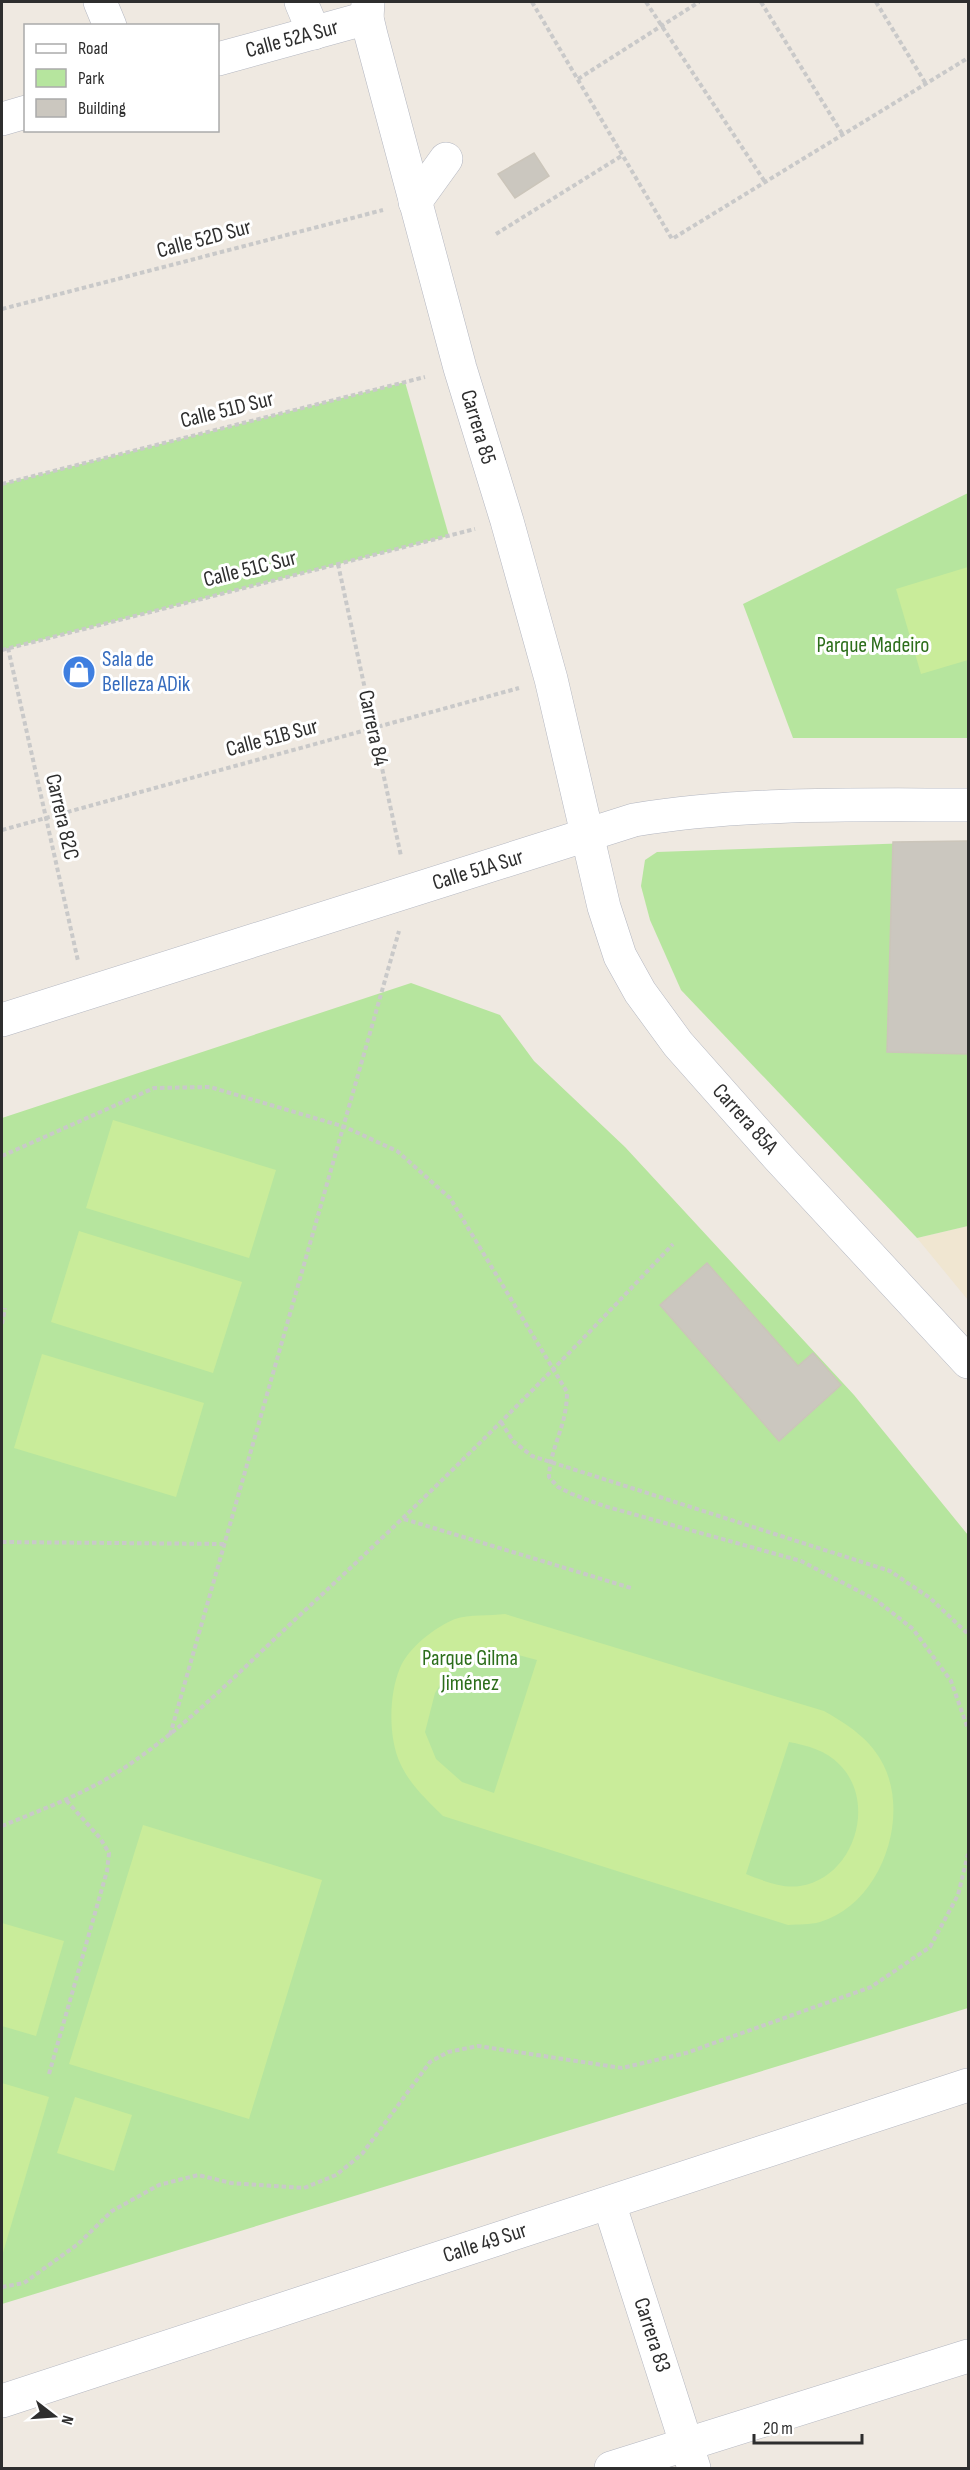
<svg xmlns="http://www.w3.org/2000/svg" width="970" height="2470" font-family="'Sofia Sans Condensed',sans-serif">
  <rect width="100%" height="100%" fill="#efe9e1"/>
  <polygon fill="#f0e6d1" points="968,1226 968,1300 917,1238"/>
  <g fill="#b6e59e">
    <polygon points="405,382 449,536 2,650 2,484"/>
    <polygon points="968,493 968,738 793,738 743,604"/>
    <polygon points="968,841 968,1226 917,1238 681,990 650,920 641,886 645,860 657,852"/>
    <polygon points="411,983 500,1015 534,1061 625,1147 854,1395 968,1535 968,2008 2,2304 2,1118"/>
  </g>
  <g fill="#c9ec9a" fill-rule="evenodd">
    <polygon points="968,567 968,660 921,674 896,589"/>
    <polygon points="113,1120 276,1170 249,1258 86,1208"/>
    <polygon points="79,1231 242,1282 213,1373 51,1322"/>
    <polygon points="42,1354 204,1403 176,1497 14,1448"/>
    <path d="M 505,1614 L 824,1711 C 847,1724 872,1740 884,1766 C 910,1820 880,1904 820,1922 C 810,1925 798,1924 788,1925 L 443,1816 C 427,1800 410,1785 400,1763 C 388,1737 389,1694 400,1668 C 409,1647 434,1628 455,1619 C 469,1614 490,1616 505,1614 ZM 500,1650 L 537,1660 L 494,1793 L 462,1782 L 436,1759 L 425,1732 L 435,1693 L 451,1667 L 474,1654 ZM 789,1742 C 806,1745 827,1751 839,1764 C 878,1802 854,1878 800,1886 C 783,1889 761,1880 746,1874 Z"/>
    <polygon points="143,1825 322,1880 249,2119 69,2064"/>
    <polygon points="2,1923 64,1941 36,2036 2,2026"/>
    <polygon points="2,2083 49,2097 2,2256"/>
    <polygon points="75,2097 132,2115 114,2171 57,2153"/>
  </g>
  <g fill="#cbc7bf" stroke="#cbc5ba" stroke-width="1.5">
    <polygon points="534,153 549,176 515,198 498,174"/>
    <polygon points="968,841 968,1054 887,1052 893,842"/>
    <polygon points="707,1263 798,1366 813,1353 841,1385 779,1441 660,1305"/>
  </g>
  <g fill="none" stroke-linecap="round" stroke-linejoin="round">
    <defs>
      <g id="minor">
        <polyline points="100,2 110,26"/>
        <polyline points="301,2 314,33"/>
        <polyline points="368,2 367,18 371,35 460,368 507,521 551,679 604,907 620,956 640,992 678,1044 779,1158 968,1362"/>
        <polyline points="218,59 367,18"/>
        <polyline points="2,119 26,112"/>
        <polyline points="415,202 446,159"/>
        <path d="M 2,1020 L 634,820 C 744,802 858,805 968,805"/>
        <polyline points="609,2203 694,2468"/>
        <polyline points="2,2401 968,2085"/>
        <polyline points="611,2468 968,2356"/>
      </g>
    </defs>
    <use href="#minor" stroke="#b4b7c1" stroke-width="34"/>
    <g stroke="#c9c9c9" stroke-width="4" stroke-dasharray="4.5 3" stroke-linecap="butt">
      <polyline points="532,2 672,239 968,58"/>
      <polyline points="646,2 765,182"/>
      <polyline points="761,2 843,135"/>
      <polyline points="876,2 926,84"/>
      <polyline points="578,79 699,2"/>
      <polyline points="496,234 623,155"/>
      <polyline points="2,309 383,210"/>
      <polyline points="2,484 425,377"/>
      <polyline points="338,564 401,856"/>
      <polyline points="8,648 78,961"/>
      <polyline points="2,650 475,529"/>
      <polyline points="2,830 519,688"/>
      <path d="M 2,1156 L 154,1088 L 210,1087 L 345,1127 L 397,1151 L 450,1198 L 567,1392 C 567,1427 550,1447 549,1477 L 558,1487 L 572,1494 L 604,1506 L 801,1561 L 876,1600 L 913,1629 L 951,1681 L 968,1729"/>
      <polyline points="2,1324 5,1308"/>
      <polyline points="501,1422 513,1441 532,1456 890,1571 930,1598 968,1634"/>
      <polyline points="404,1519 631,1588"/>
      <polyline points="2,1542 225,1544"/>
      <polyline points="170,1735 399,931"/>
      <path d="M 2,1826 C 43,1809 87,1793 124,1768 C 189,1725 244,1667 301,1614 C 430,1495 553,1372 673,1244"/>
      <polyline points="49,2074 107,1871 109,1853 100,1838 65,1799"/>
      <polyline points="2,2287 24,2283 78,2244 112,2211 159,2185 198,2175 231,2183 304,2188 336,2175 362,2154 430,2062 448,2052 478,2046 622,2068 686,2053 871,1987 930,1947 958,1895 968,1854"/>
    </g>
    <use href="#minor" stroke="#fff" stroke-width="33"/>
  </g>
  <defs>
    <symbol id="shop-disc" viewBox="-11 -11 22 22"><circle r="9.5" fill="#3f7fe0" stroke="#fff"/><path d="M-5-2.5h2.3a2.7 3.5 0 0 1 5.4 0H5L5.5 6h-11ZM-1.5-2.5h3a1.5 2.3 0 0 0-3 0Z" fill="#fff"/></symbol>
  </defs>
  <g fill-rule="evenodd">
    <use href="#shop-disc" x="60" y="653" width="38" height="38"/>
  </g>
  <g text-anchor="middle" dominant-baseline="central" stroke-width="6" stroke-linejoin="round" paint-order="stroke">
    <g font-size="22" fill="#2e2e2e" stroke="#fff">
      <text transform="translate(292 39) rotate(-15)">Calle 52A Sur</text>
      <text transform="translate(204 239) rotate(-15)">Calle 52D Sur</text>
      <text transform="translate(227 410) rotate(-14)">Calle 51D Sur</text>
      <text transform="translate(478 427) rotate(73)">Carrera 85</text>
      <text transform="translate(250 569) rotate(-14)">Calle 51C Sur</text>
      <text transform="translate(373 728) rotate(78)">Carrera 84</text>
      <text transform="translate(272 738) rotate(-15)">Calle 51B Sur</text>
      <text transform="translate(62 817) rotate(77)">Carrera 82C</text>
      <text transform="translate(478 870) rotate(-17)">Calle 51A Sur</text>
      <text transform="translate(745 1119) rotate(48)">Carrera 85A</text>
      <text transform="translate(485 2243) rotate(-18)">Calle 49 Sur</text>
      <text transform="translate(652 2335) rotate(72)">Carrera 83</text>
    </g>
    <g font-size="22" fill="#2c6e1b" stroke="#fff">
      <text x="873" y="645">Parque Madeiro</text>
      <text x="470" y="1658">Parque Gilma<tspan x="470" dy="25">Jiménez</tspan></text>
    </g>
    <g font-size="22" fill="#366cbe" stroke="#fff" text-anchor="start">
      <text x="102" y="659">Sala de<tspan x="102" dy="25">Belleza ADik</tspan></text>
    </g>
  </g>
  <rect width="970" height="2470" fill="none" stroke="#2e2e2e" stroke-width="6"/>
  <rect x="24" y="24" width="195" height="108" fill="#ffffff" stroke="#ababab" stroke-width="1.5"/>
  <rect x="36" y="44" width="30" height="9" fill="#ffffff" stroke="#ababab" stroke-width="1.5"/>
  <text x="78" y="54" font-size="18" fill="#2e2e2e">Road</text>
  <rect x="36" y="69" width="30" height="18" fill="#b6e59e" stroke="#ababab" stroke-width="1.5"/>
  <text x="78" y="84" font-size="18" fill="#2e2e2e">Park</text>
  <rect x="36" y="99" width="30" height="18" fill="#cbc7bf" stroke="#ababab" stroke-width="1.5"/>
  <text x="78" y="114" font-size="18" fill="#2e2e2e">Building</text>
  <g transform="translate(54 2416) rotate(107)" stroke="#ffffff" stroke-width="4.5" paint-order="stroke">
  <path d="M0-4.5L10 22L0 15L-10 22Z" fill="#2e2e2e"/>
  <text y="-9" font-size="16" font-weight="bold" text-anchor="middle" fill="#2e2e2e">N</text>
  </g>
  <path d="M754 2434v9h108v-9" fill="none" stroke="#2e2e2e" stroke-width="3"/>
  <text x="763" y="2434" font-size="18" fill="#2e2e2e" stroke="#ffffff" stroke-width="4.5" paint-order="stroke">20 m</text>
</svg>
